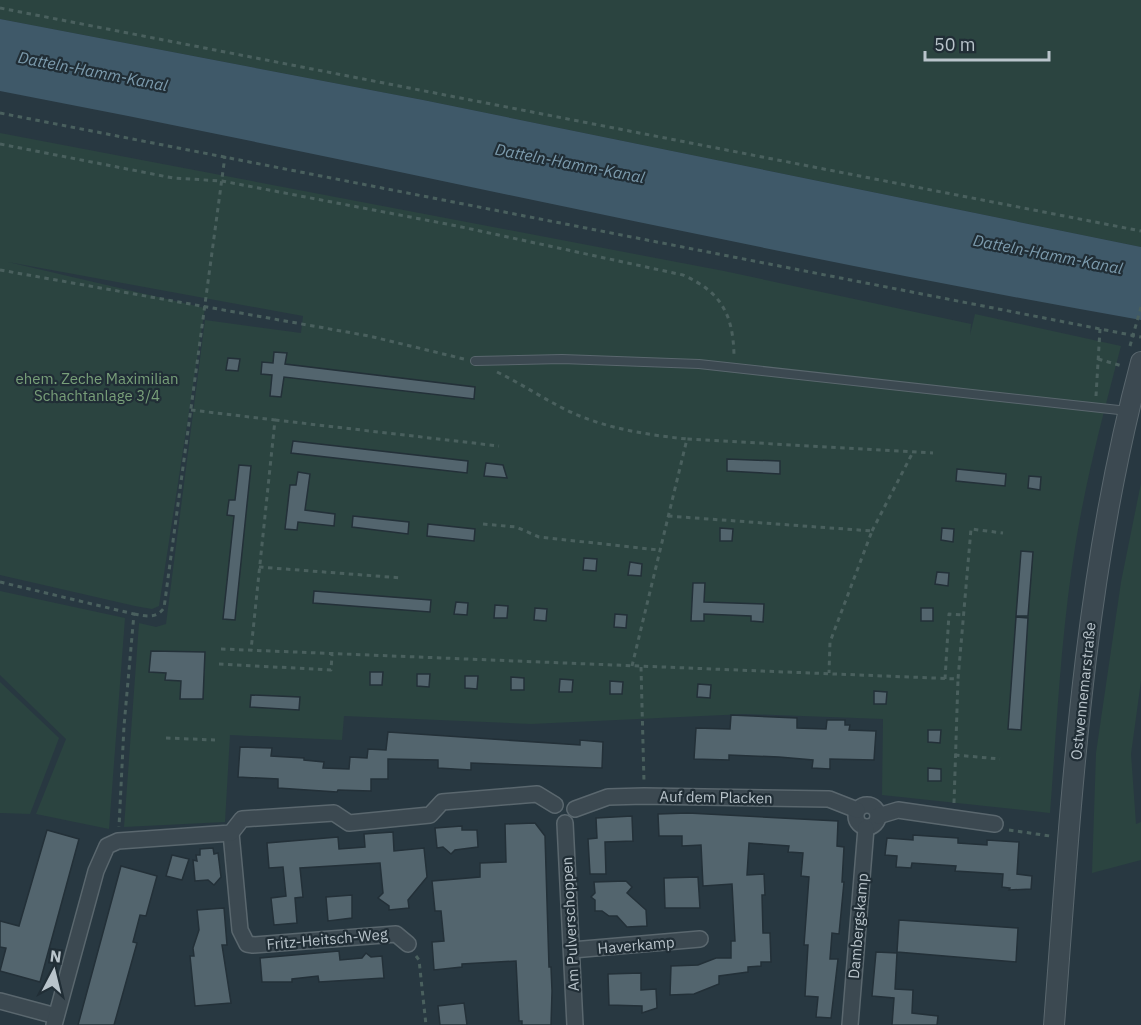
<svg xmlns="http://www.w3.org/2000/svg" width="1141" height="1025" font-family="'IBM Plex Sans',sans-serif">
  <rect width="100%" height="100%" fill="#283841"/>
  <g fill="#2b4440">
    <polygon points="0,0 1141,0 1141,247 423,100 0,19"/>
    <path d="M 0,133 L 724,271 L 971,324 L 970,335 L 975,314 L 1121,346 C 1104,411 1087,475 1076,541 C 1061,631 1057,723 1050,813 L 882,795 L 883,719 L 745,714 L 531,724 L 344,716 L 342,740 L 230,735 L 225,822 L 124,827 L 139,623 L 156,627 L 166,624 L 205,320 L 301,333 L 303,316 L 8,262 L 205,308 L 159,606 L 152,609 L 135,606 L 0,575 Z"/>
    <polygon points="1141,483 1141,681 1131,754 1136,824 1141,822 1141,860 1092,873 1096,753 1121,582"/>
    <polygon points="0,591 125,618 109,829 36,814 66,739 0,675"/>
    <polygon points="0,682 59,738 30,814 0,813"/>
  </g>
  <path fill="#3f5969" d="M 0,19 L 423,100 L 1141,247 L 1141,320 C 759,253 381,164 0,91 Z"/>
  <g fill="#53656e" stroke="#233038" stroke-width="1.5">
    <polygon points="274,352 287,353 285,364 475,387 474,399 284,377 281,397 270,396 272,375 261,374 262,362 273,363"/>
    <polygon points="228,358 240,359 238,371 226,370"/>
    <polygon points="293,441 468,461 467,473 291,453"/>
    <polygon points="727,459 780,461 780,474 727,471"/>
    <polygon points="486,463 503,465 507,478 484,476"/>
    <polygon points="239,465 251,466 235,620 223,619 234,516 227,515 229,500 235,500"/>
    <polygon points="957,469 1006,474 1005,486 956,481"/>
    <polygon points="298,472 310,474 305,510 335,514 334,526 298,522 297,530 285,529 290,485 296,485"/>
    <polygon points="1029,476 1041,477 1040,490 1028,488"/>
    <polygon points="353,516 409,522 408,534 352,527"/>
    <polygon points="428,524 475,529 474,541 427,536"/>
    <polygon points="720,528 733,529 732,541 720,541"/>
    <polygon points="942,528 954,529 953,542 941,540"/>
    <polygon points="1021,551 1033,552 1028,616 1016,616"/>
    <polygon points="584,558 597,559 596,571 583,570"/>
    <polygon points="630,562 642,564 641,576 628,575"/>
    <polygon points="937,572 949,573 948,586 935,584"/>
    <polygon points="693,583 705,583 704,602 764,604 763,622 751,621 751,616 704,614 704,621 691,621"/>
    <polygon points="314,591 431,600 430,612 313,603"/>
    <polygon points="456,602 468,603 467,615 454,614"/>
    <polygon points="495,605 508,606 507,618 494,618"/>
    <polygon points="535,608 547,609 546,621 534,620"/>
    <rect x="921" y="608" width="12" height="13"/>
    <polygon points="615,614 627,615 626,628 614,627"/>
    <polygon points="1016,617 1028,618 1021,730 1008,729"/>
    <polygon points="151,651 205,652 203,699 180,699 181,681 165,680 166,673 149,672"/>
    <polygon points="370,672 383,672 382,685 370,685"/>
    <polygon points="417,674 430,674 429,687 417,686"/>
    <polygon points="465,676 478,676 477,689 465,688"/>
    <polygon points="511,677 524,678 524,690 511,690"/>
    <polygon points="560,679 573,680 572,692 559,692"/>
    <polygon points="610,681 623,682 622,694 610,694"/>
    <polygon points="698,684 711,685 710,698 697,697"/>
    <polygon points="874,691 887,692 886,704 874,704"/>
    <polygon points="251,695 300,697 299,710 250,707"/>
    <polygon points="731,715 797,718 797,728 826,729 827,720 845,720 845,725 850,725 849,730 876,731 874,760 830,759 830,769 812,768 813,760 779,757 729,755 729,760 694,759 696,728 730,729"/>
    <polygon points="928,730 941,730 940,743 928,742"/>
    <polygon points="388,732 580,745 580,740 603,742 602,768 471,763 471,770 438,768 438,760 388,759 388,779 371,779 371,791 338,790 337,792 278,788 278,779 238,777 240,747 272,748 271,756 304,758 304,760 324,762 323,768 349,769 350,757 367,758 368,749 386,750"/>
    <polygon points="928,768 941,769 941,781 928,781"/>
    <polygon points="688,813 838,821 837,846 844,847 842,882 844,882 839,934 832,933 830,959 838,959 831,1018 816,1017 818,997 805,996 808,945 804,945 809,877 801,876 803,853 788,852 789,846 749,843 747,875 764,874 765,895 762,895 763,933 770,933 771,962 761,962 761,966 748,967 748,972 719,976 719,984 694,994 670,995 671,966 698,965 716,958 731,958 731,941 735,941 732,884 703,886 701,845 682,846 682,836 659,836 658,814"/>
    <polygon points="632,816 633,841 605,842 606,874 590,874 588,839 597,838 596,818"/>
    <polygon points="535,823 545,836 549,967 551,967 552,991 551,1025 522,1025 522,1021 519,1021 516,961 462,964 462,967 434,970 432,942 444,941 441,911 435,911 432,881 480,877 480,863 506,862 505,824"/>
    <polygon points="462,826 462,830 477,830 478,847 455,850 451,854 443,847 437,848 435,828"/>
    <polygon points="47,830 79,839 40,982 0,971 6,948 0,947 0,921 19,926"/>
    <polygon points="393,832 394,851 424,848 427,877 408,900 409,908 389,910 389,906 378,898 383,893 380,863 300,868 303,897 295,898 297,923 274,925 271,898 286,896 283,867 269,868 267,843 338,837 339,849 365,847 364,834"/>
    <polygon points="913,835 958,838 958,843 987,845 987,840 1019,842 1017,874 1032,876 1031,889 1009,890 1010,888 1002,887 1003,874 955,871 956,866 912,863 911,868 896,867 897,856 885,855 887,838 913,840"/>
    <polygon points="213,848 214,854 218,853 221,877 214,885 208,880 195,881 193,860 197,861 196,855 200,855 200,849"/>
    <polygon points="172,855 189,859 182,880 166,876"/>
    <polygon points="121,866 157,876 146,916 140,915 133,942 137,943 114,1025 78,1025"/>
    <polygon points="698,877 700,908 665,908 664,878"/>
    <polygon points="626,881 632,887 627,893 646,910 647,926 627,927 617,916 609,916 602,911 595,911 595,900 591,897 595,893 594,882"/>
    <polygon points="352,895 352,918 328,921 326,897"/>
    <polygon points="224,908 227,945 222,945 231,1003 195,1006 190,956 194,956 193,948 199,930 197,910"/>
    <polygon points="899,920 1018,928 1016,962 897,952"/>
    <polygon points="339,951 340,960 362,958 366,953 371,957 382,956 384,978 319,982 318,976 292,979 292,982 262,982 260,958"/>
    <polygon points="876,952 897,953 895,989 913,990 912,1013 938,1016 937,1025 892,1025 894,998 872,996"/>
    <polygon points="641,973 641,990 656,989 657,1008 642,1013 642,1006 609,1005 608,974"/>
    <polygon points="464,1003 467,1025 440,1025 438,1006"/>
  </g>
  <g fill="none" stroke-linecap="round" stroke-linejoin="round">
    <defs>
      <polyline id="service" points="475,361 562,359 699,364 1128,411"/>
      <g id="minor">
        <circle cx="867" cy="816" r="11"/>
        <polyline points="575,809 608,797 644,796 829,799 857,810"/>
        <polyline points="878,816 898,810 995,824"/>
        <polyline points="565,823 575,1025"/>
        <polyline points="231,833 240,930 247,944 253,945 396,934 408,944"/>
        <polyline points="572,950 700,939"/>
        <polyline points="0,1001 56,1016"/>
        <polyline points="54,1025 96,871 107,846 118,841 231,833 242,819 334,813 349,823 430,815 442,802 537,794 555,805"/>
        <polyline points="850,1025 866,828"/>
      </g>
      <path id="tertiary" d="M 1054,1025 C 1071,803 1083,578 1141,362"/>
    </defs>
    <use href="#service" stroke="#5a676e" stroke-width="10"/>
    <use href="#minor" stroke="#5a676e" stroke-width="18"/>
    <use href="#tertiary" stroke="#5a676e" stroke-width="22"/>
    <g stroke="#4a605e" stroke-width="3" stroke-dasharray="4.5 4.5" stroke-linecap="butt">
      <polyline points="0,8 1141,231"/>
      <polyline points="0,113 1141,337"/>
      <path d="M 0,144 L 173,178 L 222,181 L 457,226 L 683,275 C 721,292 733,314 734,355"/>
      <polyline points="0,270 369,336 464,359"/>
      <polyline points="1098,359 1122,366"/>
      <path d="M 497,372 C 524,385 548,402 575,414 C 610,429 648,435 687,439"/>
      <polyline points="1096,396 1100,329"/>
      <polyline points="191,410 275,420 251,650"/>
      <polyline points="275,420 499,446"/>
      <polyline points="668,516 872,531 830,642 829,673"/>
      <polyline points="483,524 516,527 539,537 659,550"/>
      <polyline points="872,531 913,452"/>
      <polyline points="259,567 402,578"/>
      <polyline points="0,582 134,614 124,726 119,827"/>
      <path d="M 134,614 C 147,616 156,619 164,608 L 225,156"/>
      <polyline points="221,649 958,679 971,529 1003,533"/>
      <polyline points="219,664 331,670 332,655"/>
      <polyline points="632,666 687,439 933,453"/>
      <polyline points="641,667 644,782"/>
      <polyline points="945,679 949,614 963,615"/>
      <polyline points="166,738 215,740"/>
      <polyline points="955,755 1000,759"/>
      <polyline points="954,803 958,679"/>
      <polyline points="1009,830 1050,836"/>
      <polyline points="416,956 419,960 426,1025"/>
    </g>
    <use href="#service" stroke="#3c4951" stroke-width="8"/>
    <use href="#minor" stroke="#3c4951" stroke-width="15"/>
    <use href="#tertiary" stroke="#3c4951" stroke-width="20"/>
    <polyline stroke="#4a605e" stroke-width="3" stroke-dasharray="4.5 4.5" stroke-linecap="butt" points="1130,346 1141,307"/>
  </g>
  <g text-anchor="middle" dominant-baseline="central" stroke-width="4.5" stroke-linejoin="round" paint-order="stroke">
    <g font-size="15" fill="#789f79" stroke="#212e36">
      <text x="97" y="378">ehem. Zeche Maximilian<tspan x="97" dy="17">Schachtanlage 3/4</tspan></text>
    </g>
    <g font-size="15" fill="#b9c4cb" stroke="#212e36">
      <text transform="translate(1083 691) rotate(-84)">Ostwennemarstraße</text>
      <text transform="translate(716 797) rotate(1)">Auf dem Placken</text>
      <text transform="translate(570 924) rotate(-93)">Am Pulverschoppen</text>
      <text transform="translate(858 926) rotate(-85)">Dambergskamp</text>
      <text transform="translate(327 939) rotate(-5)">Fritz-Heitsch-Weg</text>
      <text transform="translate(636 945) rotate(-5)">Haverkamp</text>
    </g>
    <g font-size="16" font-style="italic" fill="#7b9aac" stroke="#212e36">
      <text transform="translate(93 71) rotate(11)">Datteln-Hamm-Kanal</text>
      <text transform="translate(570 163) rotate(11)">Datteln-Hamm-Kanal</text>
      <text transform="translate(1048 254) rotate(11)">Datteln-Hamm-Kanal</text>
    </g>
  </g>
  <g transform="translate(54 971) rotate(7)" stroke="#212e36" stroke-width="4.5" paint-order="stroke">
  <path d="M0-4.5L10 22L0 15L-10 22Z" fill="#b9c4cb"/>
  <text y="-9" font-size="16" font-weight="bold" text-anchor="middle" fill="#b9c4cb">N</text>
  </g>
  <path d="M925 51v9h124v-9" fill="none" stroke="#b9c4cb" stroke-width="3"/>
  <text x="934" y="51" font-size="18" fill="#b9c4cb" stroke="#212e36" stroke-width="4.5" paint-order="stroke">50 m</text>
</svg>
